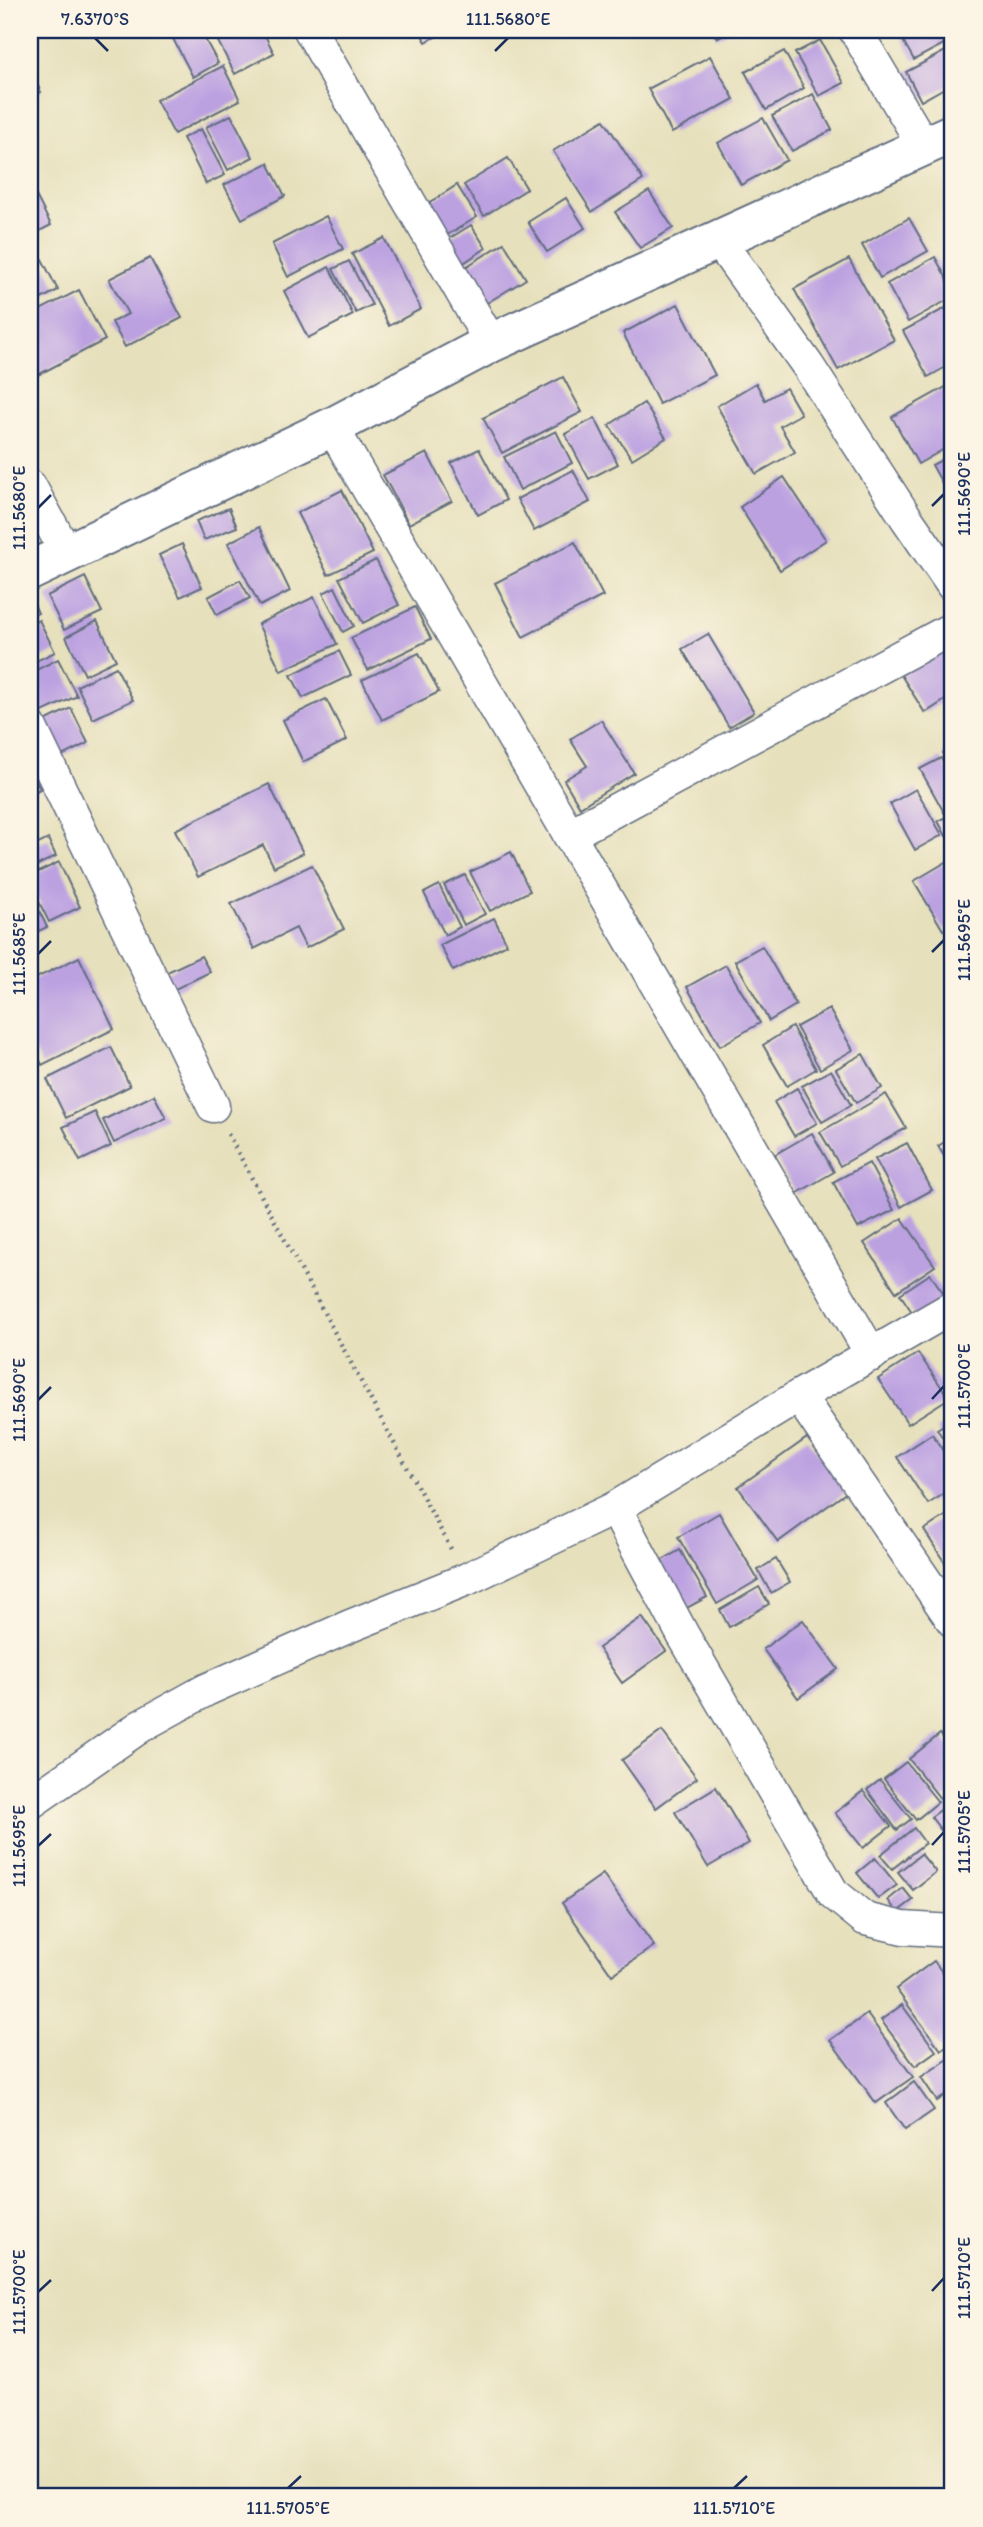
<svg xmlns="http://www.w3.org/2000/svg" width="983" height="2527" font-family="Itim,sans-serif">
  <rect width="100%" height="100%" fill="#fcf5e5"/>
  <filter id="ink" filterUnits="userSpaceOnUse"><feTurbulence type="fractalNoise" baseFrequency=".0143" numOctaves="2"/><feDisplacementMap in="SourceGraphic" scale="14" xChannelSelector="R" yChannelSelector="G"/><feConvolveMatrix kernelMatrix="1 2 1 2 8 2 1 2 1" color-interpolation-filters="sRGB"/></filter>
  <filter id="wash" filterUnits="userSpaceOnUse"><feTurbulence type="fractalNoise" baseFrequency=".00686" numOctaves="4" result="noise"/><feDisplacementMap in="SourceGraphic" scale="28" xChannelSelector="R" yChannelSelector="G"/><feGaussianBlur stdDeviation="1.57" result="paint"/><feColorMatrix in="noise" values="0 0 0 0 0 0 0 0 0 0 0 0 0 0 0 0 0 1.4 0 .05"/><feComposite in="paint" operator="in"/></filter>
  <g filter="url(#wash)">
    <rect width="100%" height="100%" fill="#e6e0bc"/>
    <g id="blocks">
      <g fill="#bca1e1">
        <polygon points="177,30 200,30 218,63 193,77 170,33"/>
        <polygon points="212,30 262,30 274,53 235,74"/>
        <polygon points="419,30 448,30 426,42"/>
        <polygon points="712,30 732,30 717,38"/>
        <polygon points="897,30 948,30 953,39 914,60"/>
        <polygon points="820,40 844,83 819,96 795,53"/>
        <polygon points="953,47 953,83 921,101 906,72"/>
        <polygon points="784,51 804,88 766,110 745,72"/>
        <polygon points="710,56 734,99 672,133 648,89"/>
        <polygon points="223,66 240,100 174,134 156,100"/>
        <polygon points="30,70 41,92 30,98"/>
        <polygon points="813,94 832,130 792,151 772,116"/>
        <polygon points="231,115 253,157 228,170 206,127"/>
        <polygon points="763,118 787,160 741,185 718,143"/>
        <polygon points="604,120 643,180 592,212 553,151"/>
        <polygon points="201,129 225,175 206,184 183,138"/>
        <polygon points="508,158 527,189 484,216 464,185"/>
        <polygon points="268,163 285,196 242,219 224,185"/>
        <polygon points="30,184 51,225 30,236"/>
        <polygon points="457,185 477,217 444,237 424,206"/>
        <polygon points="649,191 673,228 640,248 615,212"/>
        <polygon points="566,198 585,228 547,252 528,222"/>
        <polygon points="326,216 343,249 288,277 272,244"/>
        <polygon points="909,218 928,251 880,278 862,245"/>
        <polygon points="471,225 486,248 462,264 447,240"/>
        <polygon points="384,238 421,309 389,326 352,254"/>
        <polygon points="32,240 58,290 30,305 30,241"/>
        <polygon points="504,243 526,279 487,303 464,268"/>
        <polygon points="935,257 953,290 953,297 908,322 887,284"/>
        <polygon points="150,258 182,318 125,347 112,322 128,314 109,279"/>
        <polygon points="849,259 894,340 838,370 794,289"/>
        <polygon points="349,261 372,305 356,313 333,269"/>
        <polygon points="329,267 353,315 308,338 284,291"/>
        <polygon points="79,290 105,340 30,379 30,315"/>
        <polygon points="678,304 715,375 659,404 623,333"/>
        <polygon points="953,304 953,363 928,377 903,331"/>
        <polygon points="563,377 582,412 502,453 483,418"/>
        <polygon points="756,383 765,400 786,388 801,414 780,426 795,452 756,474 717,406"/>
        <polygon points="953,383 953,444 918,464 892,417"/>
        <polygon points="644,403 666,438 632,459 609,425"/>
        <polygon points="595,418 618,464 589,479 565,434"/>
        <polygon points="556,431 572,463 520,490 504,457"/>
        <polygon points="479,449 506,500 478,515 451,463"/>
        <polygon points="427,453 452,501 409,524 383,475"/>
        <polygon points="953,454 953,503 932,465"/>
        <polygon points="573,470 590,502 534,531 517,499"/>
        <polygon points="784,477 826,540 780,570 740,507"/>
        <polygon points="342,490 373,553 328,575 297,513"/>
        <polygon points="229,508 237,527 204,540 196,521"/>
        <polygon points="259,527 290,591 260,606 228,543"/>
        <polygon points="575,542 603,596 523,637 495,583"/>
        <polygon points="182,544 202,587 180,597 159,555"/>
        <polygon points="376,560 399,605 363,623 339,578"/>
        <polygon points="85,577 102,612 64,630 47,596"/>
        <polygon points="240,580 250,598 217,615 208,597"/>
        <polygon points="335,587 354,626 343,632 323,593"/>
        <polygon points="30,595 38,613 30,617"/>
        <polygon points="314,597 337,644 281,671 258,624"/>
        <polygon points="415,607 431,639 368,670 351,638"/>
        <polygon points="39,620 55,652 30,664 30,624"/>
        <polygon points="97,621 116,660 85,675 66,637"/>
        <polygon points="708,634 754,712 729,727 682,649"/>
        <polygon points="950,644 953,649 953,695 925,713 901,675"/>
        <polygon points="339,651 351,675 303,698 291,675"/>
        <polygon points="419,653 439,692 382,720 362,680"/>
        <polygon points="58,659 77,696 38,714 30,698 30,673"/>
        <polygon points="116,667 133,700 93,719 77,686"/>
        <polygon points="326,699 347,740 303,762 283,720"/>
        <polygon points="71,708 88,743 58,758 41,723"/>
        <polygon points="601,720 634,773 580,807 564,780 587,766 570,739"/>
        <polygon points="953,747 953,771 943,753"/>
        <polygon points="941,758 953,779 953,809 945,814 920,769"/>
        <polygon points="30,770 40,789 30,794"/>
        <polygon points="269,784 303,853 274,867 263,845 198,877 175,830"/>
        <polygon points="916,789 942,835 915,850 890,804"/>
        <polygon points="953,813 953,832 946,836 938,821"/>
        <polygon points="48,839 56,856 30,869 30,848"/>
        <polygon points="511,852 530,891 490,911 470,872"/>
        <polygon points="953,858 953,924 943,930 914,881"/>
        <polygon points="59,862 80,907 49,922 30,884 30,876"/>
        <polygon points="312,865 344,929 306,948 296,928 254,949 231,904"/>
        <polygon points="465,875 485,914 464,925 444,885"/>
        <polygon points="439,885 460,927 445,935 424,893"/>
        <polygon points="30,892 47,927 30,935"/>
        <polygon points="494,918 507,944 453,971 440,945"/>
        <polygon points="762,946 796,1005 769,1021 735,961"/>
        <polygon points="201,956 210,972 171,991 163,974"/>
        <polygon points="79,957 114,1029 42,1065 30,1040 30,981"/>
        <polygon points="726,965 760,1023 720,1046 687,987"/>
        <polygon points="829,1009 853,1050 820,1069 796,1027"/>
        <polygon points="792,1027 816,1069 787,1086 763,1045"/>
        <polygon points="111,1047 130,1086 66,1118 47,1079"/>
        <polygon points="863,1054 882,1088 856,1103 836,1069"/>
        <polygon points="831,1070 851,1105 822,1122 802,1086"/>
        <polygon points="797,1088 817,1123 794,1136 774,1102"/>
        <polygon points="886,1094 906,1128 840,1166 820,1132"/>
        <polygon points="154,1095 166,1118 114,1143 103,1120"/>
        <polygon points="95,1112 111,1146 80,1161 63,1127"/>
        <polygon points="812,1133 834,1172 796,1194 774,1155"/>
        <polygon points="953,1137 953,1171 938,1146"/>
        <polygon points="907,1143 932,1190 901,1207 875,1159"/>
        <polygon points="869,1163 894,1210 858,1228 833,1182"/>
        <polygon points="902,1218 935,1266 896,1292 864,1243"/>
        <polygon points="930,1274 947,1298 916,1318 900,1294"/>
        <polygon points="918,1353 949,1398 908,1424 878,1379"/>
        <polygon points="953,1419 953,1454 937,1429"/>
        <polygon points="932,1434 953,1466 953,1488 928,1504 897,1457"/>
        <polygon points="807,1438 847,1492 778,1542 738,1487"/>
        <polygon points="953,1511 953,1565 948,1568 924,1530"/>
        <polygon points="719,1513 758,1580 717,1604 678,1537"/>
        <polygon points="680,1550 707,1597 685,1609 659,1562"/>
        <polygon points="776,1559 790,1582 771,1593 758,1570"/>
        <polygon points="759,1587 769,1604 729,1627 720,1610"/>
        <polygon points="642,1617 666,1651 622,1683 598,1648"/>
        <polygon points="803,1620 838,1669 798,1698 763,1649"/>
        <polygon points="662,1731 697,1778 656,1808 622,1760"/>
        <polygon points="940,1734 953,1751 953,1793 942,1801 909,1759"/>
        <polygon points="906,1762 938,1802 916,1820 884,1779"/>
        <polygon points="880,1780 911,1819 897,1830 867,1790"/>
        <polygon points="716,1787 749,1843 708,1867 675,1812"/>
        <polygon points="863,1791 891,1826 863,1848 835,1813"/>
        <polygon points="953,1801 953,1846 931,1817"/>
        <polygon points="914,1828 925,1843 892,1869 880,1855"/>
        <polygon points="921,1854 936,1872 913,1890 898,1872"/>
        <polygon points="875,1858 897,1885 878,1899 857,1873"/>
        <polygon points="603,1874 654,1946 612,1975 562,1903"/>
        <polygon points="903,1888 913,1900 897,1912 888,1900"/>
        <polygon points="934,1961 953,1987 953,2041 941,2050 896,1989"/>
        <polygon points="902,2005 936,2051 915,2066 881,2020"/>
        <polygon points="867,2014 913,2077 876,2103 830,2040"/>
        <polygon points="953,2056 953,2090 937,2101 921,2077"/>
        <polygon points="914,2082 934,2110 905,2130 886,2103"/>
      </g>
    </g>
  </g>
  <g filter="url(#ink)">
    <use href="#blocks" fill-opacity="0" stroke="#626d7f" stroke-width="2"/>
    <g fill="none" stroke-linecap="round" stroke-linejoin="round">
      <defs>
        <g id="street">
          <polyline points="310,30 491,343"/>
          <polyline points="855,30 924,146"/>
          <polyline points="719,241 808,366 907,519 953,586"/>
          <polyline points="332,427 872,1355"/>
          <polyline points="30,486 67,554"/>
          <polyline points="30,726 213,1106"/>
          <polyline points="569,835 953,628"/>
          <polyline points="799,1396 953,1621"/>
          <polyline points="615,1508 683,1635 833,1893 865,1919 903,1928 953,1931"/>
          <polyline points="30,1803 141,1726 206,1690 350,1626 467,1579 615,1508 799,1396 953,1307"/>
        </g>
        <polyline id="secondary" points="30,571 332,427 491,343 953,133"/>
      </defs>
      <use href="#street" stroke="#626d7f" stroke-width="35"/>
      <use href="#secondary" stroke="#626d7f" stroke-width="42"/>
      <polyline stroke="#626d7f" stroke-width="4.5" stroke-dasharray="2 5" stroke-linecap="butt" points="228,1134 451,1549"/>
      <use href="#street" stroke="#fff" stroke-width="32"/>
      <use href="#secondary" stroke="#fff" stroke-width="38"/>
    </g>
  </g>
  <path fill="none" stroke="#1b2f5e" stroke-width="2.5" d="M 95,38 L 108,51M 495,51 L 508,38M 932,506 L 944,494M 38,508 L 51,495M 932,952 L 944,940M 38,954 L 51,941M 932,1399 L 944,1386M 38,1400 L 51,1387M 932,1845 L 944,1832M 38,1846 L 51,1834M 932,2291 L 944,2278M 38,2292 L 51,2280M 288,2488 L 301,2476M 734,2488 L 747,2476"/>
  <rect width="983" height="2527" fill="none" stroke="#fcf5e5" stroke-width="77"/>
  <rect x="38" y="38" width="906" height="2450" fill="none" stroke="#1b2f5e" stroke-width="2.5"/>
  <g font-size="18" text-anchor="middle" fill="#1b2f5e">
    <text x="95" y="25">7.6370°S</text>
    <text x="508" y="25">111.5680°E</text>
    <text transform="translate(964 494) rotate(-90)" y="6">111.5690°E</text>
    <text transform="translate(19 508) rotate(-90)" y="6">111.5680°E</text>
    <text transform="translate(964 940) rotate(-90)" y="6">111.5695°E</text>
    <text transform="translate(19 954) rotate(-90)" y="6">111.5685°E</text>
    <text transform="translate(964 1386) rotate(-90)" y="6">111.5700°E</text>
    <text transform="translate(19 1400) rotate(-90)" y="6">111.5690°E</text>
    <text transform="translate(964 1832) rotate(-90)" y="6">111.5705°E</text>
    <text transform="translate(19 1846) rotate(-90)" y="6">111.5695°E</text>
    <text transform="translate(964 2278) rotate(-90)" y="6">111.5710°E</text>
    <text transform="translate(19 2292) rotate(-90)" y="6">111.5700°E</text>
    <text x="288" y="2514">111.5705°E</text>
    <text x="734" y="2514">111.5710°E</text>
  </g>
</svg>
